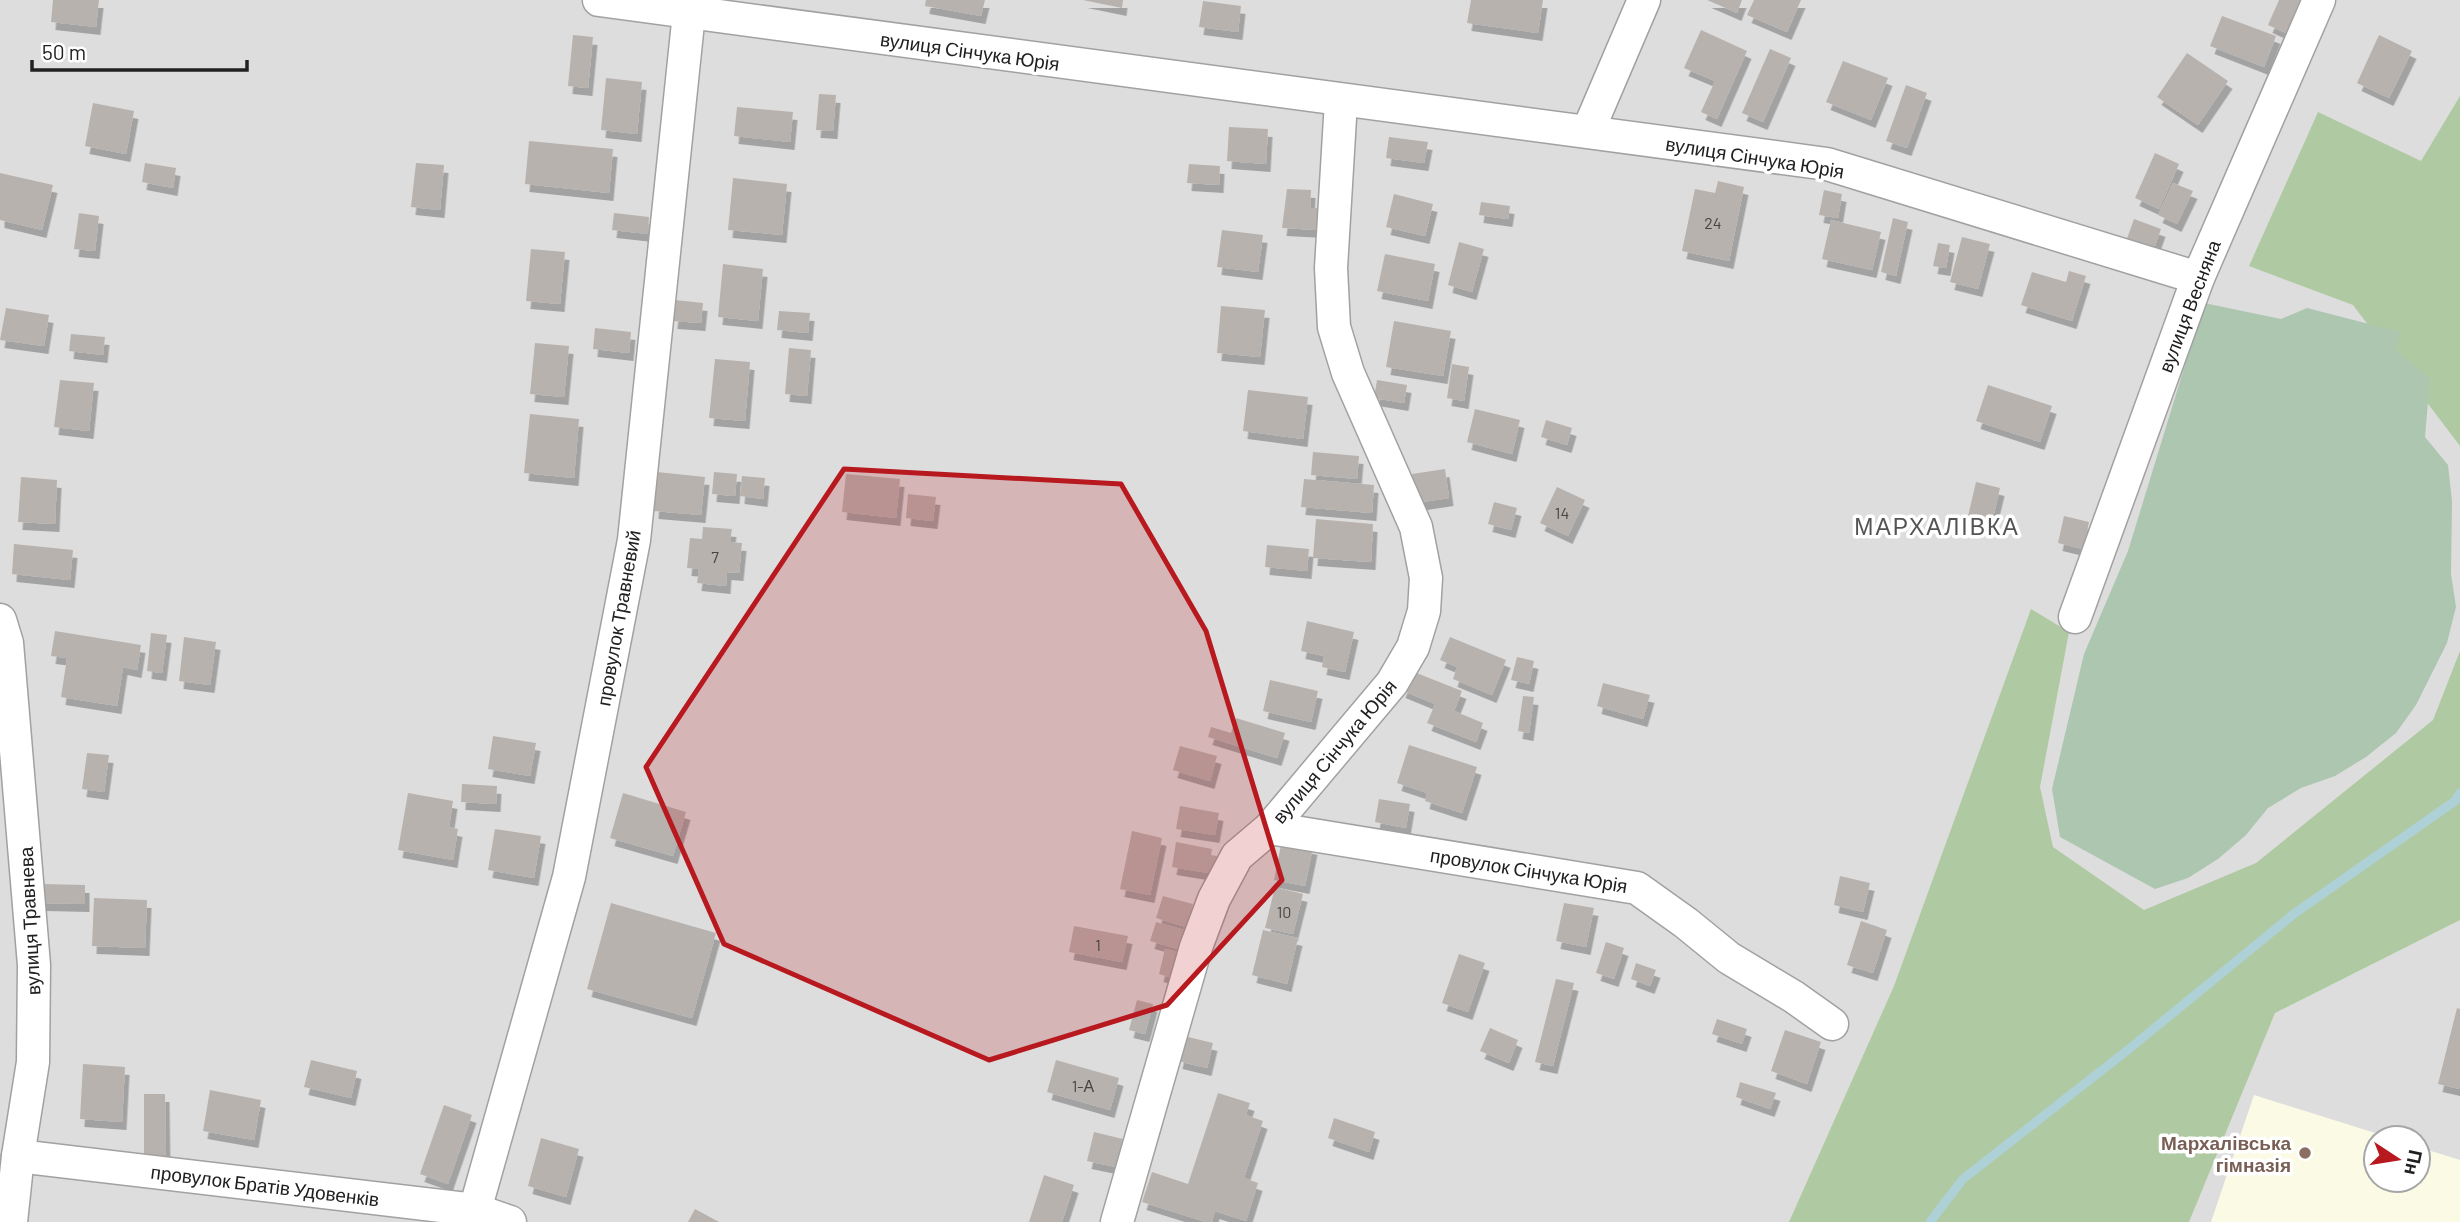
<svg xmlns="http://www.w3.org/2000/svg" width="2460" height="1222" font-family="Barlow,sans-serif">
  <defs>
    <filter id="shadow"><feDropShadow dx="4.5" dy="8" stdDeviation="0" flood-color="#0004"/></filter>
  </defs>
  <rect width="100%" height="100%" fill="#efede8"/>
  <path fill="#dedddd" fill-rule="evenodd" d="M 0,0 L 2460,0 L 2460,1222 L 0,1222 ZM 2376,1138 L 2418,1138 L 2418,1180 L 2376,1180 Z"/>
  <polygon fill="#fbfbe5" points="2254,1095 2391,1138 2376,1138 2376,1180 2418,1180 2418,1147 2460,1160 2460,1222 2211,1222"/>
  <g fill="#afcaa2">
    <polygon points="2460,96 2460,446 2353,305 2249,266 2318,112 2421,161"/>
    <polygon points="2031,609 2069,632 2040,787 2053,847 2144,910 2256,863 2433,720 2460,651 2460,920 2275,1013 2189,1222 1789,1222 1894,986"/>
  </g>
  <polygon fill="#acc6af" points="2204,303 2281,319 2307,308 2400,332 2396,351 2430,378 2425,437 2448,465 2452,501 2451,574 2456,607 2447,643 2416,705 2396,733 2366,757 2335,776 2301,788 2268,808 2246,835 2218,859 2188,878 2155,889 2060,837 2052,789 2084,654 2128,551"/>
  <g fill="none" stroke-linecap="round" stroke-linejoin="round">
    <polyline stroke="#aed0d7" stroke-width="9" points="1930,1222 1963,1179 2129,1049 2295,913 2455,801 2460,793"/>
  </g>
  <g fill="#b8b2ae" filter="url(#shadow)">
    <polygon points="53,0 99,0 96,27 51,22"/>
    <polygon points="926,0 985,0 981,16 925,6"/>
    <polygon points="1083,0 1123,0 1122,8"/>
    <polygon points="1471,0 1543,0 1538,33 1467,23"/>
    <polygon points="1707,0 1742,0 1737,13"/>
    <polygon points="1754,0 1801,0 1787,32 1747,15"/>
    <polygon points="2279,0 2303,0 2288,34 2268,25"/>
    <polygon points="1203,1 1241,6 1238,32 1199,27"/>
    <polygon points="2222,16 2276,36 2264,67 2210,46"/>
    <polygon points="1701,30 1747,51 1717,119 1701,112 1715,81 1684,68"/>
    <polygon points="573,35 593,37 588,88 568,86"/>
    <polygon points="2379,35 2412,51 2389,98 2357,83"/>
    <polygon points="1770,49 1791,58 1763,122 1742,113"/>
    <polygon points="2187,53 2228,81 2198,125 2157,97"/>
    <polygon points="1843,61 1888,78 1871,120 1826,102"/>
    <polygon points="606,78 642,82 637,134 601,130"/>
    <polygon points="1906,85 1927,93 1907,148 1886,141"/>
    <polygon points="819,94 836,95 833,131 816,130"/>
    <polygon points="93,103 134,111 126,154 85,146"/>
    <polygon points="737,107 793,112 790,142 734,136"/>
    <polygon points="1229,127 1268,129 1266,164 1227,161"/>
    <polygon points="1389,137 1428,142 1424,163 1386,158"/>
    <polygon points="529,141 613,149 609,193 525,184"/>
    <polygon points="2155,153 2179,164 2159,209 2135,198"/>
    <polygon points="145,163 176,168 173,188 142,182"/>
    <polygon points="416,163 444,165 440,210 411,207"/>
    <polygon points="1189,164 1220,166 1219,185 1187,183"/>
    <polygon points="0,173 53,185 42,230 0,220"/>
    <polygon points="733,178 787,184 782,235 728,230"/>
    <polygon points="1718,181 1744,187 1729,261 1682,251 1695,189 1715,193"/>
    <polygon points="2173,183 2193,191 2177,224 2158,215"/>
    <polygon points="1287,189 1311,190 1310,208 1321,208 1319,230 1282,228"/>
    <polygon points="1824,190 1842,194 1838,218 1819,215"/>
    <polygon points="1394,194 1433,204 1425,236 1386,227"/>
    <polygon points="1481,202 1510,206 1508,219 1479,215"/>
    <polygon points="79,213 99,216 95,251 74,249"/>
    <polygon points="614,213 649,217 648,234 612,230"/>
    <polygon points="1893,218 1908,222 1896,276 1881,272"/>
    <polygon points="2134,219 2161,229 2152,254 2125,244"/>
    <polygon points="1831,220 1881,232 1872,270 1822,259"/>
    <polygon points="1222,230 1263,235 1258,272 1217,267"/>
    <polygon points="1962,237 1990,244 1978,289 1950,282"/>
    <polygon points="1459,242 1484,249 1472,292 1448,285"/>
    <polygon points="1938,243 1950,245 1946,268 1933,266"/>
    <polygon points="531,249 565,252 560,304 526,301"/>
    <polygon points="1385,254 1435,264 1428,301 1377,291"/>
    <polygon points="723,264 763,269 758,321 718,317"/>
    <polygon points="2069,271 2086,276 2072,321 2021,305 2032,272 2066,282"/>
    <polygon points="675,300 703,303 701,323 673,321"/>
    <polygon points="1221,306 1265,310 1260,357 1217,353"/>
    <polygon points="6,308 49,315 44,346 0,340"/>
    <polygon points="779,311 810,313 808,333 777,330"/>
    <polygon points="1394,321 1451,331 1443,376 1386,367"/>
    <polygon points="595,328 631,332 629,353 593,349"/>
    <polygon points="71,334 105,337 103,355 69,351"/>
    <polygon points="535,343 569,346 564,397 530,394"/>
    <polygon points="789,348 811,350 807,396 785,394"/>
    <polygon points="715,359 750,362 745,421 709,418"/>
    <polygon points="1452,364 1469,367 1464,401 1447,398"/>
    <polygon points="60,380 94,383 89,431 54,427"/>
    <polygon points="1377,380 1407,385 1404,403 1374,398"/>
    <polygon points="1988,385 2052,406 2040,442 1976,421"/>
    <polygon points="1248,390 1308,397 1303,439 1243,431"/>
    <polygon points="1475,409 1520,420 1512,454 1467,442"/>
    <polygon points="530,414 579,419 574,478 524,473"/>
    <polygon points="1546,420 1572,428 1567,445 1541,437"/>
    <polygon points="1313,452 1359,456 1357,479 1311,475"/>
    <polygon points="1445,469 1449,498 1416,503 1412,474"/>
    <polygon points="657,472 705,477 701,515 654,511"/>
    <polygon points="714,472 737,474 735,496 712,494"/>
    <polygon points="846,474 900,479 896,518 842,512"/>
    <polygon points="742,476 765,478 763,499 740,496"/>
    <polygon points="21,477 57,480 55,524 18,522"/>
    <polygon points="1304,479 1374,485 1372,513 1301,507"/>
    <polygon points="1976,482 2000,488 1992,522 1968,516"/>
    <polygon points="1557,487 1585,500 1568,536 1540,523"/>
    <polygon points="908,494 936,497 933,521 906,518"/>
    <polygon points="1494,502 1517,508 1511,530 1488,524"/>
    <polygon points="2064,516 2089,522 2083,549 2058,543"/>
    <polygon points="1316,519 1373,524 1371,562 1313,558"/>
    <polygon points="703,527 732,529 730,542 742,543 739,573 727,572 726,586 697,583 699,569 687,568 690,538 702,539"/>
    <polygon points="14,544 73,550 70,580 12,574"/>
    <polygon points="1267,545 1309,549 1307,571 1265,567"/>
    <polygon points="1307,621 1354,632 1345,672 1322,667 1324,656 1301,651"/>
    <polygon points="55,631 141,645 137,670 123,667 117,706 61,697 67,658 51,656"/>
    <polygon points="151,633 167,635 162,673 147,671"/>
    <polygon points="184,637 216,642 210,685 179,681"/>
    <polygon points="1450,637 1506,660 1492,695 1453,679 1457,667 1440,660"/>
    <polygon points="1517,657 1534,661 1529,684 1511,680"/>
    <polygon points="1409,670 1462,691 1454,711 1483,723 1476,742 1427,723 1435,704 1401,690"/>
    <polygon points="1270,680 1318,691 1311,722 1263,711"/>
    <polygon points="1603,683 1650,695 1643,719 1597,706"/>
    <polygon points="1523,696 1534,697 1529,733 1518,731"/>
    <polygon points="1236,718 1285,733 1277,758 1208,737 1211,727 1231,733"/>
    <polygon points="493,736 536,743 530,776 488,769"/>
    <polygon points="1409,745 1477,767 1462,813 1425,801 1427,793 1397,783"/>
    <polygon points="1180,746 1217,756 1210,781 1173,770"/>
    <polygon points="87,753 109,755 104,792 82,789"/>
    <polygon points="462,784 497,786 496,804 461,802"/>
    <polygon points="408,793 453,801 449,827 458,829 453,860 398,850"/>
    <polygon points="623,793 686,812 673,856 610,838"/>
    <polygon points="1379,799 1410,804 1406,828 1375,822"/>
    <polygon points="1180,806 1219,813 1215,835 1176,829"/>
    <polygon points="495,829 541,836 534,878 488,870"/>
    <polygon points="1132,831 1162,838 1150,895 1120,889"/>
    <polygon points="1282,840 1313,847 1305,886 1274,880"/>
    <polygon points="1176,842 1212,849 1211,855 1217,856 1214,874 1172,867"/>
    <polygon points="1840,876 1870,883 1863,912 1834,905"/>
    <polygon points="41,884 85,885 85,904 41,903"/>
    <polygon points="1275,887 1303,894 1293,934 1265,928"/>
    <polygon points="1163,896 1193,904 1186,927 1156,918"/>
    <polygon points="94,898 147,900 145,948 92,946"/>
    <polygon points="611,903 716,933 692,1018 587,989"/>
    <polygon points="1564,903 1594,908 1586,947 1556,941"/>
    <polygon points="1861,921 1887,930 1873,973 1847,965"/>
    <polygon points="1156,922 1184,930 1178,949 1150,941"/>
    <polygon points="1074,926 1128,936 1122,962 1069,952"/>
    <polygon points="1263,930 1298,938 1287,984 1252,975"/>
    <polygon points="1606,942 1624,948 1614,979 1596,973"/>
    <polygon points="1165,949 1178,952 1172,978 1159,974"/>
    <polygon points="1459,954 1485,963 1468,1012 1442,1003"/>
    <polygon points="1636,963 1656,970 1650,986 1631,979"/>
    <polygon points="1556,979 1574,983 1553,1066 1535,1062"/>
    <polygon points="1137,1000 1153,1004 1145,1034 1129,1030"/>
    <polygon points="2457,1008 2460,1009 2460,1089 2438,1084"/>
    <polygon points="1717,1019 1747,1029 1742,1044 1712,1034"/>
    <polygon points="1490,1028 1518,1040 1509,1063 1480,1051"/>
    <polygon points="1785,1030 1821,1042 1807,1084 1771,1071"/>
    <polygon points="1184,1036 1213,1043 1207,1068 1178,1061"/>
    <polygon points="311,1060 357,1071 351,1098 304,1087"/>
    <polygon points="1056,1060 1119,1078 1110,1110 1047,1092"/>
    <polygon points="83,1064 125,1067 122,1122 80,1119"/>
    <polygon points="1740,1082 1776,1093 1770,1109 1736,1097"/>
    <polygon points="210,1090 261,1100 254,1140 203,1131"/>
    <polygon points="1218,1093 1250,1103 1246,1115 1263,1121 1244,1178 1258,1183 1246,1221 1215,1211 1212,1222 1206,1222 1142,1202 1152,1172 1188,1184"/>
    <polygon points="144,1094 165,1094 166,1163 144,1163"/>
    <polygon points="444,1105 472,1115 448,1184 420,1174"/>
    <polygon points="1334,1118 1375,1132 1369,1152 1328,1138"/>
    <polygon points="1094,1132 1127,1140 1121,1168 1087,1161"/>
    <polygon points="541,1138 579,1149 566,1197 528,1186"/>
    <polygon points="1044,1175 1074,1185 1062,1222 1029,1222"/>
    <polygon points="695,1209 719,1222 688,1222"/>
  </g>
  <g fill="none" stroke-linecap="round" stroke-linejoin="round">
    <defs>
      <g id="street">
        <polyline points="599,0 1827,164 2198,278"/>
        <polyline points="1588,131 1644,0"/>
        <polyline points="2075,617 2198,278 2319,0"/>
        <polyline points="0,620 7,643 34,965 33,1062 18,1156 11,1222"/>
        <polyline points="1270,828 1637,888 1686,923 1729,958 1794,997 1832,1024"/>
        <polyline points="18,1156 475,1210 510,1222"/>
        <polyline points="475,1210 569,877 634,540 689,13"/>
        <polyline points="1117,1222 1196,947 1214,899 1237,856 1270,828 1392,683 1413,647 1424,611 1426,578 1416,527 1348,373 1334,327 1331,268 1341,101"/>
      </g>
    </defs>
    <use href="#street" stroke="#a1a1a1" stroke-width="35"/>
    <use href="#street" stroke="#fff" stroke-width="32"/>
  </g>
  <path fill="#b7191f" fill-opacity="0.2" stroke="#b7191f" stroke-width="5" stroke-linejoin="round" d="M 844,469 L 1121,484 L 1206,631 L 1282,880 L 1167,1005 L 989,1060 L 724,944 L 646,767 Z"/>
  <circle fill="#8d6e63" stroke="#fff" stroke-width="2.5" cx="2305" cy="1153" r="7"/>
  <g text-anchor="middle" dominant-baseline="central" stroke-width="7" stroke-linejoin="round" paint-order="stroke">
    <g font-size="16" fill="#464444">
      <text x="1713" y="222">24</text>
      <text x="1562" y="512">14</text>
      <text x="715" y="556">7</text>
      <text x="1284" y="911">10</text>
      <text x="1098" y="944">1</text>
      <text x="1083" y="1085">1-А</text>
    </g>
    <g font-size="19" fill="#202020" stroke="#fff">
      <text transform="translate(970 51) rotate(8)">вулиця Сінчука Юрія</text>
      <text transform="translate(1755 157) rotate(9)">вулиця Сінчука Юрія</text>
      <text transform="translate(2189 306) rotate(-69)">вулиця Весняна</text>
      <text transform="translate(618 618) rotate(-80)">провулок Травневий</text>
      <text transform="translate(1334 751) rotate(-50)">вулиця Сінчука Юрія</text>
      <text transform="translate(1529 870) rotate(9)">провулок Сінчука Юрія</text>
      <text transform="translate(29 921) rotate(-93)">вулиця Травнева</text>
      <text transform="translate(265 1185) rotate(7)">провулок Братів Удовенків</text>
    </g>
    <g font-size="19" font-weight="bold" fill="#785e54" stroke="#fff" text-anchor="end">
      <text x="2291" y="1142">Мархалівська<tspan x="2291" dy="22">гімназія</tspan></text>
    </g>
    <g font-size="23" letter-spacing="2" fill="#535353" stroke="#fff">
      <text x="1937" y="526">МАРХАЛІВКА</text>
    </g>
  </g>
  <g transform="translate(2397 1159) rotate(102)"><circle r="33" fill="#ffffff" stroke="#a6a6a6" stroke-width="2"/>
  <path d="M0-5L12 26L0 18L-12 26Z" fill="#b7191f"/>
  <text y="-10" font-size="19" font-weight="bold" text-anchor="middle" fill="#202020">Пн</text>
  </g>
  <path d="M32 60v10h215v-10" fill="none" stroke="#202020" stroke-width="3.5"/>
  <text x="42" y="60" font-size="21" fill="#202020" stroke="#ffffff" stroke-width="5" paint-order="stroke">50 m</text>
</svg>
